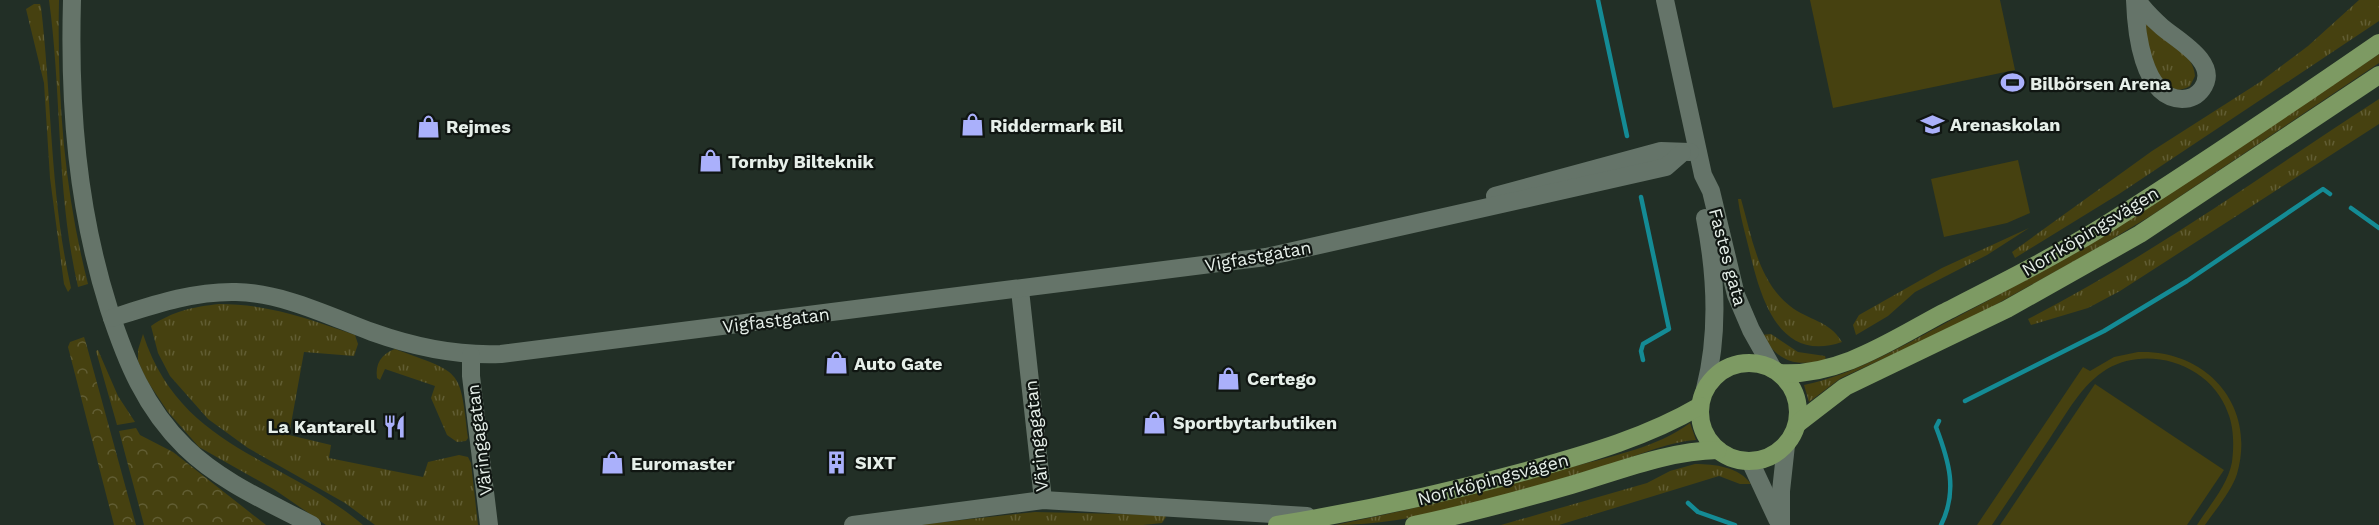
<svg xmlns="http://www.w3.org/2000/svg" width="2379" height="525" font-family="'Work Sans',sans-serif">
  <defs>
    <pattern id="grass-tufts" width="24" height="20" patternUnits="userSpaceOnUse" patternTransform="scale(1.5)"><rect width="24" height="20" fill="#464110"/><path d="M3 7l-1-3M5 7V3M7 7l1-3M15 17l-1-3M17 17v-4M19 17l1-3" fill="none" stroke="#615d33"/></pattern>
    <pattern id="park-crowns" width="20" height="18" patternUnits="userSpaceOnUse" patternTransform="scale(1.5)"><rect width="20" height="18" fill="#464110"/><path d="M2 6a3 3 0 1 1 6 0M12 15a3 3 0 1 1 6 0" fill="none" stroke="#615d33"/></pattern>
  </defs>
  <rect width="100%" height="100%" fill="#222f26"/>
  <g fill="url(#grass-tufts)">
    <path d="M 49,0 L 59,0 C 57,96 64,190 88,284 L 78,287 C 56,192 62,95 49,0 Z"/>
    <polygon points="2359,0 2379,0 2379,21 2119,194 2015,258 2012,252 2152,151 2260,82 2308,46"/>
    <path d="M 34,4 L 40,4 L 41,7 C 52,101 50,195 71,288 L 68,292 L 64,284 L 50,178 L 44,83 L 26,9 Z"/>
    <path d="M 2143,20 C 2160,34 2194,52 2195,76 L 2190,86 C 2156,106 2148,40 2143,20 Z"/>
    <path d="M 2379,54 L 2379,63 L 2152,215 L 2094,250 L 1968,320 L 1841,378 L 1809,402 L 1804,385 C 1857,374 1909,342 1957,317 C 2105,240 2241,146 2379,54 Z"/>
    <path d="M 2379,99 L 2379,124 L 2120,291 L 2088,308 L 2031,325 L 2028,319 C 2151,256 2263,174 2379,99 Z"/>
    <path d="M 1738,199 L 1741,199 C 1752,237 1758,281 1790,306 C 1809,321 1829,320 1842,342 C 1778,364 1760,296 1749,249 C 1745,232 1740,216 1738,199 Z"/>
    <polygon points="2029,228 1987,255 1915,292 1888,316 1856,335 1853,325 1859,315 1942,268"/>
    <path d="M 219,304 C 268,304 309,319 355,335 L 358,344 L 354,356 L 304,352 L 289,435 L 331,445 L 329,458 L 423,477 L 428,462 L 459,455 L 468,457 L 471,463 L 478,525 L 375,525 L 345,503 L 248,448 L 208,419 L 170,376 L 158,353 L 151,326 C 173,311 193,307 219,304 Z"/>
    <path d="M 143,334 C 180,449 283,457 363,525 L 326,525 L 275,490 L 199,447 L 168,412 L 146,379 L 138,361 L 138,350 Z"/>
    <path d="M 1771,334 L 1798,352 L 1825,356 L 1826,360 C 1793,367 1780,362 1761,335 Z"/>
    <path d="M 395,349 C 461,374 460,366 468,438 L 466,441 L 457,442 L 447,435 L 431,398 L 435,386 L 385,369 L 380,380 L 377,378 C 375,364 381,354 395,349 Z"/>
    <polygon points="98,350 118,396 135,422 117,425 96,351"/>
    <path d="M 1690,423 L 1696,440 C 1666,442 1633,458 1604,466 C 1521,491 1421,525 1335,525 C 1416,509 1496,489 1575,466 C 1613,456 1658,447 1690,423 Z"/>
    <path d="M 1695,464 C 1715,464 1739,467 1751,484 L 1740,484 L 1719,476 L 1559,525 L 1501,525 L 1647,483 L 1670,471 Z"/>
    <polygon points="1035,512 1163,515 1166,517 1162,523 1143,525 917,525"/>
  </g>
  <g fill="url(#park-crowns)">
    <polygon points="84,337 86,343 136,525 114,525 68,347 70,342"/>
    <polygon points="136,428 140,435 173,452 266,525 144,525 119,431"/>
  </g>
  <g fill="#464110">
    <polygon points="1810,0 2000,0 2015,70 1833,108"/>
    <polygon points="2018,160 2030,213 2007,223 1944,237 1931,179"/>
    <path d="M 2138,352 C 2206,349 2257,405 2237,474 C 2231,492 2216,509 2205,525 L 2197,525 C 2209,506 2228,485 2232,462 C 2234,446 2234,428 2228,413 C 2212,365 2149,344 2107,369 C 2081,385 2067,413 2050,438 C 2031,467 2011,496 1992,525 L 1977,525 L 2083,367 L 2090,371 L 2114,357 Z"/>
    <polygon points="2095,384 2224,470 2187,525 2000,525"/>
  </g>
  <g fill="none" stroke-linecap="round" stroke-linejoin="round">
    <g stroke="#148b95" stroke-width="4.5">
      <polyline points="1598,0 1627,136"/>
      <polyline points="1641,197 1669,329 1643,344 1641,351 1643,360"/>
      <polyline points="2351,208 2379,228"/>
      <polyline points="1965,401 2104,331 2187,281 2323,189 2330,194"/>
      <path d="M 1939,421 L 1936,427 C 1949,461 1958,491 1941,525"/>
      <polyline points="1688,503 1698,512 1735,525"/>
    </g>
    <g stroke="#657469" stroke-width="18">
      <path d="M 72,0 C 69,106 77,208 109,309 C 126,361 145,408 185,447 C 221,482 268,502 312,525"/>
      <polyline points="1665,0 1703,175 1711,191 1736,295 1751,330 1773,369"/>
      <path d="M 2135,0 C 2136,30 2142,98 2182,99 C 2190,99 2197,96 2202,89 C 2221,63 2177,40 2162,27 C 2152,18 2144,10 2137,0"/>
      <polyline points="1495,196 1661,151 1690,152"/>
      <path d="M 1705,218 C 1716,274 1719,334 1705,389"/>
      <polyline points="1020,290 1043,500"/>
      <path d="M 112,318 C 153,305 193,291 236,292 C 283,293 329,316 372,332 C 414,347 455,356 501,354 L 1266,257 L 1666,167 L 1682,153"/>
      <polyline points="471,355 471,376 489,525"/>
      <polyline points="1750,461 1777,519"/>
      <polyline points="853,525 1043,500 1307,516"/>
      <polyline points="1781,525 1781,491 1786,445"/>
    </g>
    <g stroke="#7d9a63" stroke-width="18">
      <circle cx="1749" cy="412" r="49"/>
      <path d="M 1779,373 C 1839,377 1892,340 1943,313 C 1998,285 2054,257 2107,224 C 2199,166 2289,105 2379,43"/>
      <polyline points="1797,424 1845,387 2007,309 2140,234 2379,75"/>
      <path d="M 1277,525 C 1362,511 1447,493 1530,470 C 1590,453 1647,437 1700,406"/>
      <path d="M 1414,525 C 1467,514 1519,500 1571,485 C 1619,471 1667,451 1718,450"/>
    </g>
  </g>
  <defs>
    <symbol id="stadium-bare" viewBox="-9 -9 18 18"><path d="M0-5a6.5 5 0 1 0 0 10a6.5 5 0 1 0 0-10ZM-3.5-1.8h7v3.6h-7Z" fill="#aab0fb" stroke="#101612" stroke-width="2.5" paint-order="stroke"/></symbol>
    <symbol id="school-bare" viewBox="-9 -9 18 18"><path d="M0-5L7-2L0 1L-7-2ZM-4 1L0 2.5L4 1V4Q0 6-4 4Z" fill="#aab0fb" stroke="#101612" stroke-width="2.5" paint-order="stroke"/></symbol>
    <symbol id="shop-bare" viewBox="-9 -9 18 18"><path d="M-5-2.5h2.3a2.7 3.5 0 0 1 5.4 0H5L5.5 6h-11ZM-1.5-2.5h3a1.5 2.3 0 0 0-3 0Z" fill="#aab0fb" stroke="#101612" stroke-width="2.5" paint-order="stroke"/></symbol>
    <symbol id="restaurant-bare" viewBox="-9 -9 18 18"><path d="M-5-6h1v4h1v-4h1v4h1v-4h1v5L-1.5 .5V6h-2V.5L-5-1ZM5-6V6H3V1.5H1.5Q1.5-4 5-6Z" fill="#aab0fb" stroke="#101612" stroke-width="2.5" paint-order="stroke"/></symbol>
    <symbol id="building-bare" viewBox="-9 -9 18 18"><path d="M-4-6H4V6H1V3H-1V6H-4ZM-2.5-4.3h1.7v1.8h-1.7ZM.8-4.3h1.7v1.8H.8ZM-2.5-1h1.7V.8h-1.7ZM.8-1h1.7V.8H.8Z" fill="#aab0fb" stroke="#101612" stroke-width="2.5" paint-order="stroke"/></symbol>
  </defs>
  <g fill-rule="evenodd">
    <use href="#stadium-bare" x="1996" y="66" width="33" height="33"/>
    <use href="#school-bare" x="1916" y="108" width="33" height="33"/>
    <use href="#shop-bare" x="956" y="108" width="33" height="33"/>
    <use href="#shop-bare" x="412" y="110" width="33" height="33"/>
    <use href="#shop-bare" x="694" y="144" width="33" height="33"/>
    <use href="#shop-bare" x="820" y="346" width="33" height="33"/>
    <use href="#shop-bare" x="1212" y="362" width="33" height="33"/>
    <use href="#shop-bare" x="1138" y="406" width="33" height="33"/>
    <use href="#restaurant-bare" x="378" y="410" width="33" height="33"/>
    <use href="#building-bare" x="820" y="446" width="33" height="33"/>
    <use href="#shop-bare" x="596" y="446" width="33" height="33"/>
  </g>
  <g text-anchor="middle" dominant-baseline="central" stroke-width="4.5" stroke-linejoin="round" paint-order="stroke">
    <g font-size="18" font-weight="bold" fill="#e6efe9" stroke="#101612" text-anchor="start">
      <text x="2030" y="83">Bilbörsen Arena</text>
      <text x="1950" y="124">Arenaskolan</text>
      <text x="990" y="125">Riddermark Bil</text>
      <text x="446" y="126">Rejmes</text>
      <text x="728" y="161">Tornby Bilteknik</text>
      <text x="854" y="363">Auto Gate</text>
      <text x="1247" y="378">Certego</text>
      <text x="1173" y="422">Sportbytarbutiken</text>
      <text x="376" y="426" text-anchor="end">La Kantarell</text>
      <text x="855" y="462">SIXT</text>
      <text x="631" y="463">Euromaster</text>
    </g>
    <g font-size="18" fill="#e6efe9" stroke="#101612">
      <text transform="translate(2090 231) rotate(-31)">Norrköpingsvägen</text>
      <text transform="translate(1258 256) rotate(-10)">Vigfastgatan</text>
      <text transform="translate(1728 257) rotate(75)">Fastes gata</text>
      <text transform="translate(776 320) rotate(-7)">Vigfastgatan</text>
      <text transform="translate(1036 436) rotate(-96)">Väringagatan</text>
      <text transform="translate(479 440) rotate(-97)">Väringagatan</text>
      <text transform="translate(1493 479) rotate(-15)">Norrköpingsvägen</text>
    </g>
  </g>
</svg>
